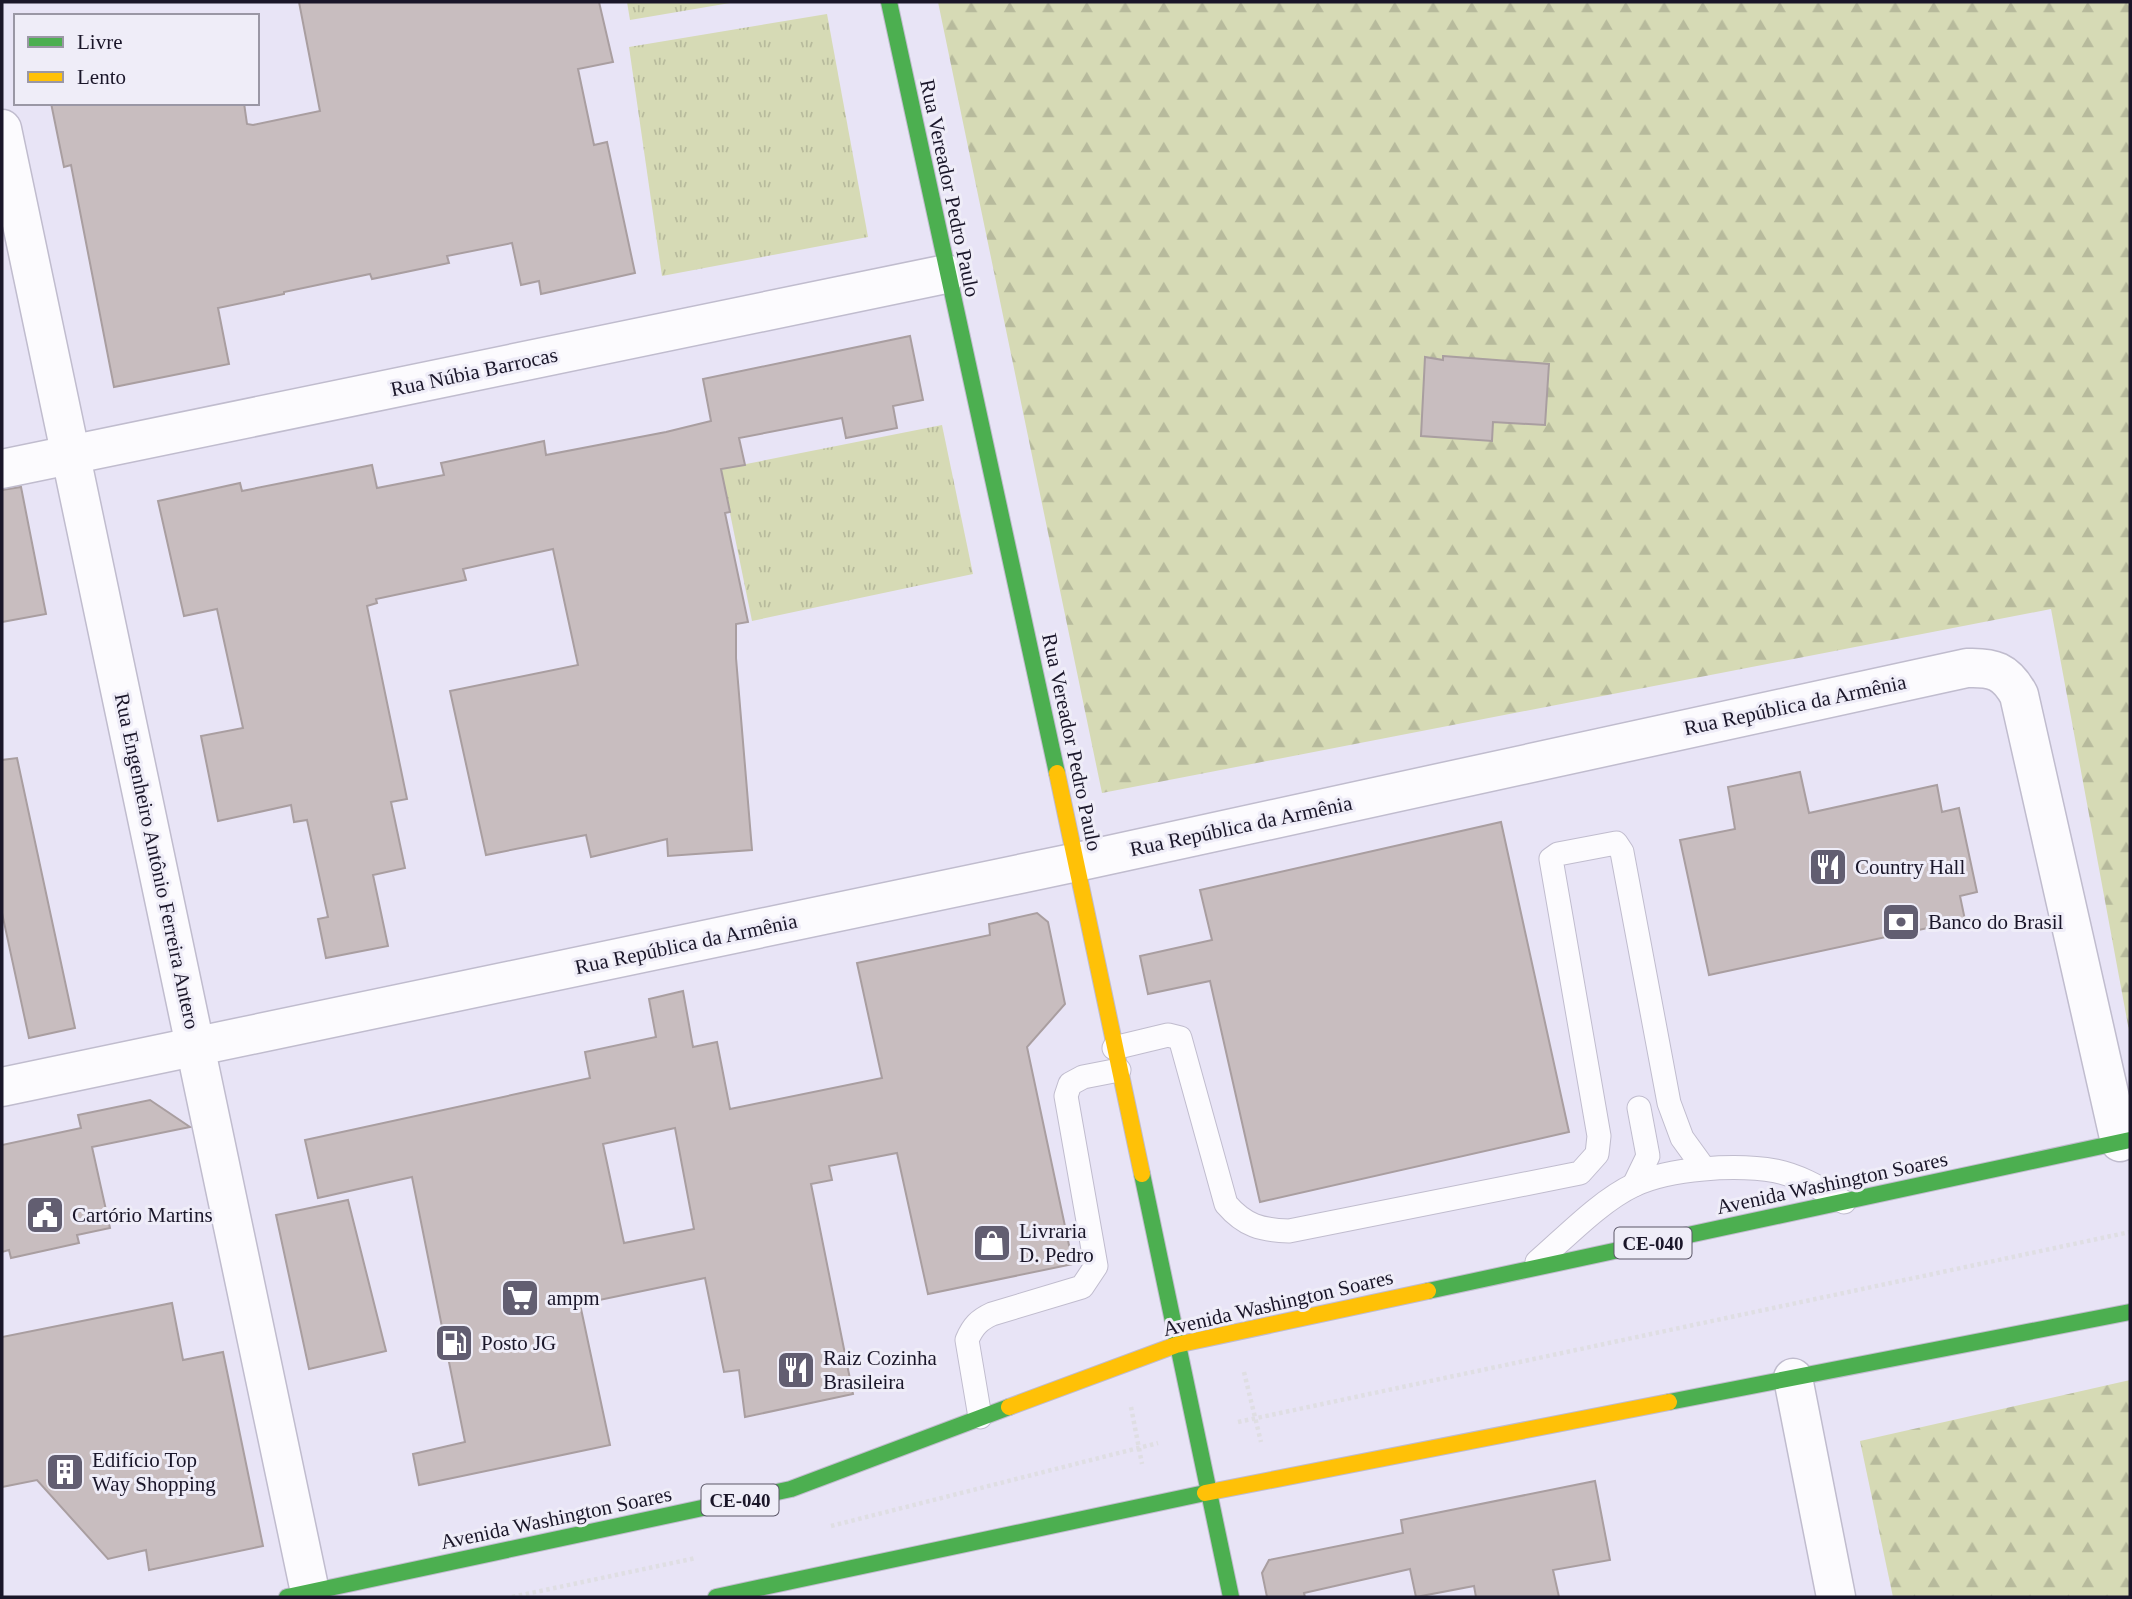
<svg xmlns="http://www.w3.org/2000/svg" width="2132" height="1599" font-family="'Times New Roman',serif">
  <defs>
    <pattern id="grass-tufts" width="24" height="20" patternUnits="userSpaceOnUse" patternTransform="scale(1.75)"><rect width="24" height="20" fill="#d6dab5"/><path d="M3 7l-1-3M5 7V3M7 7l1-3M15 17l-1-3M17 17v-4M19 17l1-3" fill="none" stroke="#b7ba9c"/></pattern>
    <pattern id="forest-firs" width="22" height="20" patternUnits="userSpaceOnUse" patternTransform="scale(1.75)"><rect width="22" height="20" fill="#d6dab5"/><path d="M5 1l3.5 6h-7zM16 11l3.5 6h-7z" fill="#b7ba9c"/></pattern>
  </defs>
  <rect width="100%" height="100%" fill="#e8e4f6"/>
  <g fill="url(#grass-tufts)">
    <polygon points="627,2 736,2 630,20"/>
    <polygon points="827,14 868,237 662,276 629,47"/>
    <polygon points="942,425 973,574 752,621 721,469"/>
  </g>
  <g fill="url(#forest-firs)">
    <polygon points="938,2 2130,2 2130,1036 2051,609 1102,793"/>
    <polygon points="2130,1380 2130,1597 1893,1597 1860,1441"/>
  </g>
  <g fill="#c8bdbf" stroke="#a99ea0" stroke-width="2" fill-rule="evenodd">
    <polygon points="299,2 599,2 613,62 578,69 594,145 607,142 635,273 541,294 539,281 521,285 512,243 447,256 449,263 372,279 370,274 284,292 284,294 218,308 229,364 114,387 71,165 64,167 51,103 244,103 247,124 253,125 320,111"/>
    <polygon points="910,336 923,400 893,406 897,428 846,438 842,418 739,438 745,465 721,469 730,512 725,513 748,622 736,624 736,658 752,850 668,856 667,839 591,857 586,835 486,855 450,691 578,665 553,549 463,569 466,580 376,599 377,603 367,606 407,799 391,802 405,868 373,875 388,946 326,958 318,919 328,917 307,820 294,822 291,805 218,821 201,736 243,728 217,609 184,616 158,501 240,483 242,491 372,465 377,488 444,475 441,463 544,441 546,455 666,432 711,421 703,379"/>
    <polygon points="1443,356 1549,364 1545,425 1493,422 1492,441 1421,436 1425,357 1443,360"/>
    <polygon points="21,487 46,614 2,622 2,490"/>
    <polygon points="17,758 75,1028 29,1038 2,913 2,760"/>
    <polygon points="1800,772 1809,813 1937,785 1942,812 1959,808 1977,892 1960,896 1965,920 1709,975 1680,840 1735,829 1728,787"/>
    <polygon points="1501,822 1569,1132 1260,1202 1210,981 1148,994 1140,956 1212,940 1200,890"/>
    <path d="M 1037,913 L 1048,922 L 1065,1004 L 1027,1047 L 1073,1264 L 928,1294 L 897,1153 L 829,1166 L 832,1180 L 811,1184 L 853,1394 L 745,1417 L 739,1370 L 724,1372 L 705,1278 L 580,1304 L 610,1445 L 419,1485 L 413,1454 L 465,1442 L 412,1177 L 318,1198 L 305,1140 L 590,1078 L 585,1052 L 656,1037 L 649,999 L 683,991 L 693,1047 L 717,1042 L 730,1109 L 882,1078 L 857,963 L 990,935 L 989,924 ZM 675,1128 L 694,1229 L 624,1243 L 603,1144 Z"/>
    <polygon points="150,1100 190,1127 92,1147 110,1228 77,1235 79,1243 11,1258 9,1250 2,1252 2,1145 81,1128 78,1115"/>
    <polygon points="348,1200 386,1351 309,1369 276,1215"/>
    <polygon points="172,1303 183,1360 223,1352 263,1546 149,1570 146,1550 108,1559 37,1480 2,1487 2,1337"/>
    <polygon points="1595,1481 1610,1560 1553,1570 1559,1597 1476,1597 1474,1586 1416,1597 1410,1569 1304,1593 1305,1597 1267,1597 1262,1573 1269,1560 1403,1533 1401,1520"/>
  </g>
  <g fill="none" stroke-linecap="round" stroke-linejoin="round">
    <defs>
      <g id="lane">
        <path d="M 1114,1048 L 1168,1035 L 1180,1038 L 1226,1204 C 1245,1226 1261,1230 1289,1231 L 1580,1173 L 1597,1154 L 1599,1136 L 1551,859 L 1558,854 L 1616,843 L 1622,852 L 1669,1103 L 1682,1138 L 1703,1167"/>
        <polyline points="1634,1185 1648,1156 1639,1108"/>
        <path d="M 1537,1262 C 1565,1238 1600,1201 1634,1185 C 1670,1168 1736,1164 1776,1171 C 1801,1176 1823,1190 1844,1202"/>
        <path d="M 980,1417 L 967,1340 C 973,1326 979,1320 992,1314 L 1082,1287 L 1096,1266 L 1066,1096 L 1070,1084 L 1083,1077 L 1119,1070"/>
      </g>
      <g id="street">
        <polyline points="2,129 310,1592"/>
        <polyline points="2,469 946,274"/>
        <path d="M 2,1087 L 1077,862 L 1967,668 C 1993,667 2006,671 2019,695 L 2120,1142"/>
        <polyline points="1793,1378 1836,1597"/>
      </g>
      <g id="fast">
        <polyline points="889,2 1057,773"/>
        <polyline points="1142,1174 1231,1597"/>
        <polyline points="1428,1291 2130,1140"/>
        <polyline points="1669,1402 2130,1312"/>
        <polyline points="287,1597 791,1489 1009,1407"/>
        <polyline points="716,1597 1205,1493"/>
      </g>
      <g id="slow">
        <polyline points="1057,773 1142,1174"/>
        <polyline points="1009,1407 1176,1345 1428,1291"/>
        <polyline points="1205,1493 1669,1402"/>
      </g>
    </defs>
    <use href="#lane" stroke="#c0bcce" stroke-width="25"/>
    <use href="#street" stroke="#c0bcce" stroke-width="41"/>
    <use href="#fast" stroke="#c0bcce" stroke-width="18"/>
    <use href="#slow" stroke="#c0bcce" stroke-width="18"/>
    <g stroke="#dfdee3" stroke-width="4.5" stroke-dasharray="3.5 3.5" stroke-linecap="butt">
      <polyline points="1244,1372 1261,1442"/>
      <polyline points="1131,1407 1142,1464"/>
      <polyline points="1238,1422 2130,1232"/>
      <polyline points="831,1526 1158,1443"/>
      <polyline points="512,1597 696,1558"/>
    </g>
    <use href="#lane" stroke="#fcfbfe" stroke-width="23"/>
    <use href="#street" stroke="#fcfbfe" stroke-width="38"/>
    <use href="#fast" stroke="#4caf50" stroke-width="16"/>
    <use href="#slow" stroke="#ffc107" stroke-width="16"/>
  </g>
  <defs>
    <symbol id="restaurant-square" viewBox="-11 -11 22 22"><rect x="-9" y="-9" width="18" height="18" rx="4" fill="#625e71" stroke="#efedf8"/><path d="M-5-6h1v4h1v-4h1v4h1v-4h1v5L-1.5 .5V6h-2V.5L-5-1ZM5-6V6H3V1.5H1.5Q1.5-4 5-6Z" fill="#fff"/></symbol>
    <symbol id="bank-square" viewBox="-11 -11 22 22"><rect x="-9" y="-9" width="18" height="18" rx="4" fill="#625e71" stroke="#efedf8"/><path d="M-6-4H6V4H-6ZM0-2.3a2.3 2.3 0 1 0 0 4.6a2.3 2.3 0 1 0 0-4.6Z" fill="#fff"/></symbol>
    <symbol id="civic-square" viewBox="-11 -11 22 22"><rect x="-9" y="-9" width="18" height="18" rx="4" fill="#625e71" stroke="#efedf8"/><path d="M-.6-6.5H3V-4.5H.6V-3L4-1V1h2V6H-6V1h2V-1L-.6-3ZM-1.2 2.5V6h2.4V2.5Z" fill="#fff"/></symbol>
    <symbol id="shop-square" viewBox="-11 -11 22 22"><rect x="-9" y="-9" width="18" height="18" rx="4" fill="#625e71" stroke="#efedf8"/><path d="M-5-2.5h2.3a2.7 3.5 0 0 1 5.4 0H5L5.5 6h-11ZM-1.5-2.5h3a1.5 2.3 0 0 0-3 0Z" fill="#fff"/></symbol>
    <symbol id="supermarket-square" viewBox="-11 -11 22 22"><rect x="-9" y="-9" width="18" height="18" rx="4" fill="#625e71" stroke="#efedf8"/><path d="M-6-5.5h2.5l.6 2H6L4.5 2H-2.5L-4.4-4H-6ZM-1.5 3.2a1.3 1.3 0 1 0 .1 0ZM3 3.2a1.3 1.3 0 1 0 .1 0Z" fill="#fff"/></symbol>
    <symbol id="fuel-square" viewBox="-11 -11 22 22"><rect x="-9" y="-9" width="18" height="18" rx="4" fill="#625e71" stroke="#efedf8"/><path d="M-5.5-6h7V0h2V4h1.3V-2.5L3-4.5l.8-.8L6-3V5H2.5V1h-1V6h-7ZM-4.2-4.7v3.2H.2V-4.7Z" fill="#fff"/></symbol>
    <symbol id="building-square" viewBox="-11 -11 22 22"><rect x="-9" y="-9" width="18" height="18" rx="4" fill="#625e71" stroke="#efedf8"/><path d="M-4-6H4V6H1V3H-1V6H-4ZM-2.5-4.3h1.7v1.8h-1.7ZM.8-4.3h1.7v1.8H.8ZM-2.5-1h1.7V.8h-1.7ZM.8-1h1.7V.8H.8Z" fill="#fff"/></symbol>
  </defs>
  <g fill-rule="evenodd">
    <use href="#restaurant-square" x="1806" y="845" width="44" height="44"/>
    <use href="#bank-square" x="1879" y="900" width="44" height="44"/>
    <use href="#civic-square" x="23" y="1193" width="44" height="44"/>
    <use href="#shop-square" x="970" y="1221" width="44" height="44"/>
    <use href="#supermarket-square" x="498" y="1276" width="44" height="44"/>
    <use href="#fuel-square" x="432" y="1321" width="44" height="44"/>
    <use href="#restaurant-square" x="774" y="1348" width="44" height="44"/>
    <use href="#building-square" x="43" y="1450" width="44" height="44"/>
  </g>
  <g text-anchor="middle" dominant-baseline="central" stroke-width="6" stroke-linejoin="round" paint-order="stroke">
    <g fill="#efedf8" stroke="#5a5667" stroke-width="2">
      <rect x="1614.5" y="1227.5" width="77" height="31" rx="5"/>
      <rect x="701.5" y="1484.5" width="77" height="31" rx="5"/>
    </g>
    <g font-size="19" font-weight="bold" fill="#1a1629">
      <text x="1653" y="1243">CE-040</text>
      <text x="740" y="1500">CE-040</text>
    </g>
    <g font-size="21" fill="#1a1629" stroke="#efedf8">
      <text transform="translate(950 188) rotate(78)">Rua Vereador Pedro Paulo</text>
      <text transform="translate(474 372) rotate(-12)">Rua Núbia Barrocas</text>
      <text transform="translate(1795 705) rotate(-12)">Rua República da Armênia</text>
      <text transform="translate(1072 742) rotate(78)">Rua Vereador Pedro Paulo</text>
      <text transform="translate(1241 826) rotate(-12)">Rua República da Armênia</text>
      <text transform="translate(157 861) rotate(78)">Rua Engenheiro Antônio Ferreira Antero</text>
      <text transform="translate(686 944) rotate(-12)">Rua República da Armênia</text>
      <text transform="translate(1832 1183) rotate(-12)">Avenida Washington Soares</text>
      <text transform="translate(1278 1303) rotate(-13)">Avenida Washington Soares</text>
      <text transform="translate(556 1518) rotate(-12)">Avenida Washington Soares</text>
    </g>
    <g font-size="21" fill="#1a1629" stroke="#efedf8" text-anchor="start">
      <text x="1855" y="867">Country Hall</text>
      <text x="1928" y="922">Banco do Brasil</text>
      <text x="72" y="1215">Cartório Martins</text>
      <text x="1019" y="1231">Livraria<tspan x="1019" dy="24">D. Pedro</tspan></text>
      <text x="547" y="1298">ampm</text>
      <text x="481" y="1343">Posto JG</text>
      <text x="823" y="1358">Raiz Cozinha<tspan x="823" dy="24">Brasileira</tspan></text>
      <text x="92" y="1460">Edifício Top<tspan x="92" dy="24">Way Shopping</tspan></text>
    </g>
  </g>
  <rect width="2132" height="1599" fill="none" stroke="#1a1629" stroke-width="7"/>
  <rect x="14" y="14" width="245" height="91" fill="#efedf8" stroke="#9a97a5" stroke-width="2"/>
  <rect x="28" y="37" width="35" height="10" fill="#4caf50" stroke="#9a97a5" stroke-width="2"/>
  <text x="77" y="49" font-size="21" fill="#1a1629">Livre</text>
  <rect x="28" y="72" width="35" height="10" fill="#ffc107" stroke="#9a97a5" stroke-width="2"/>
  <text x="77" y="84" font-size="21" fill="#1a1629">Lento</text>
</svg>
